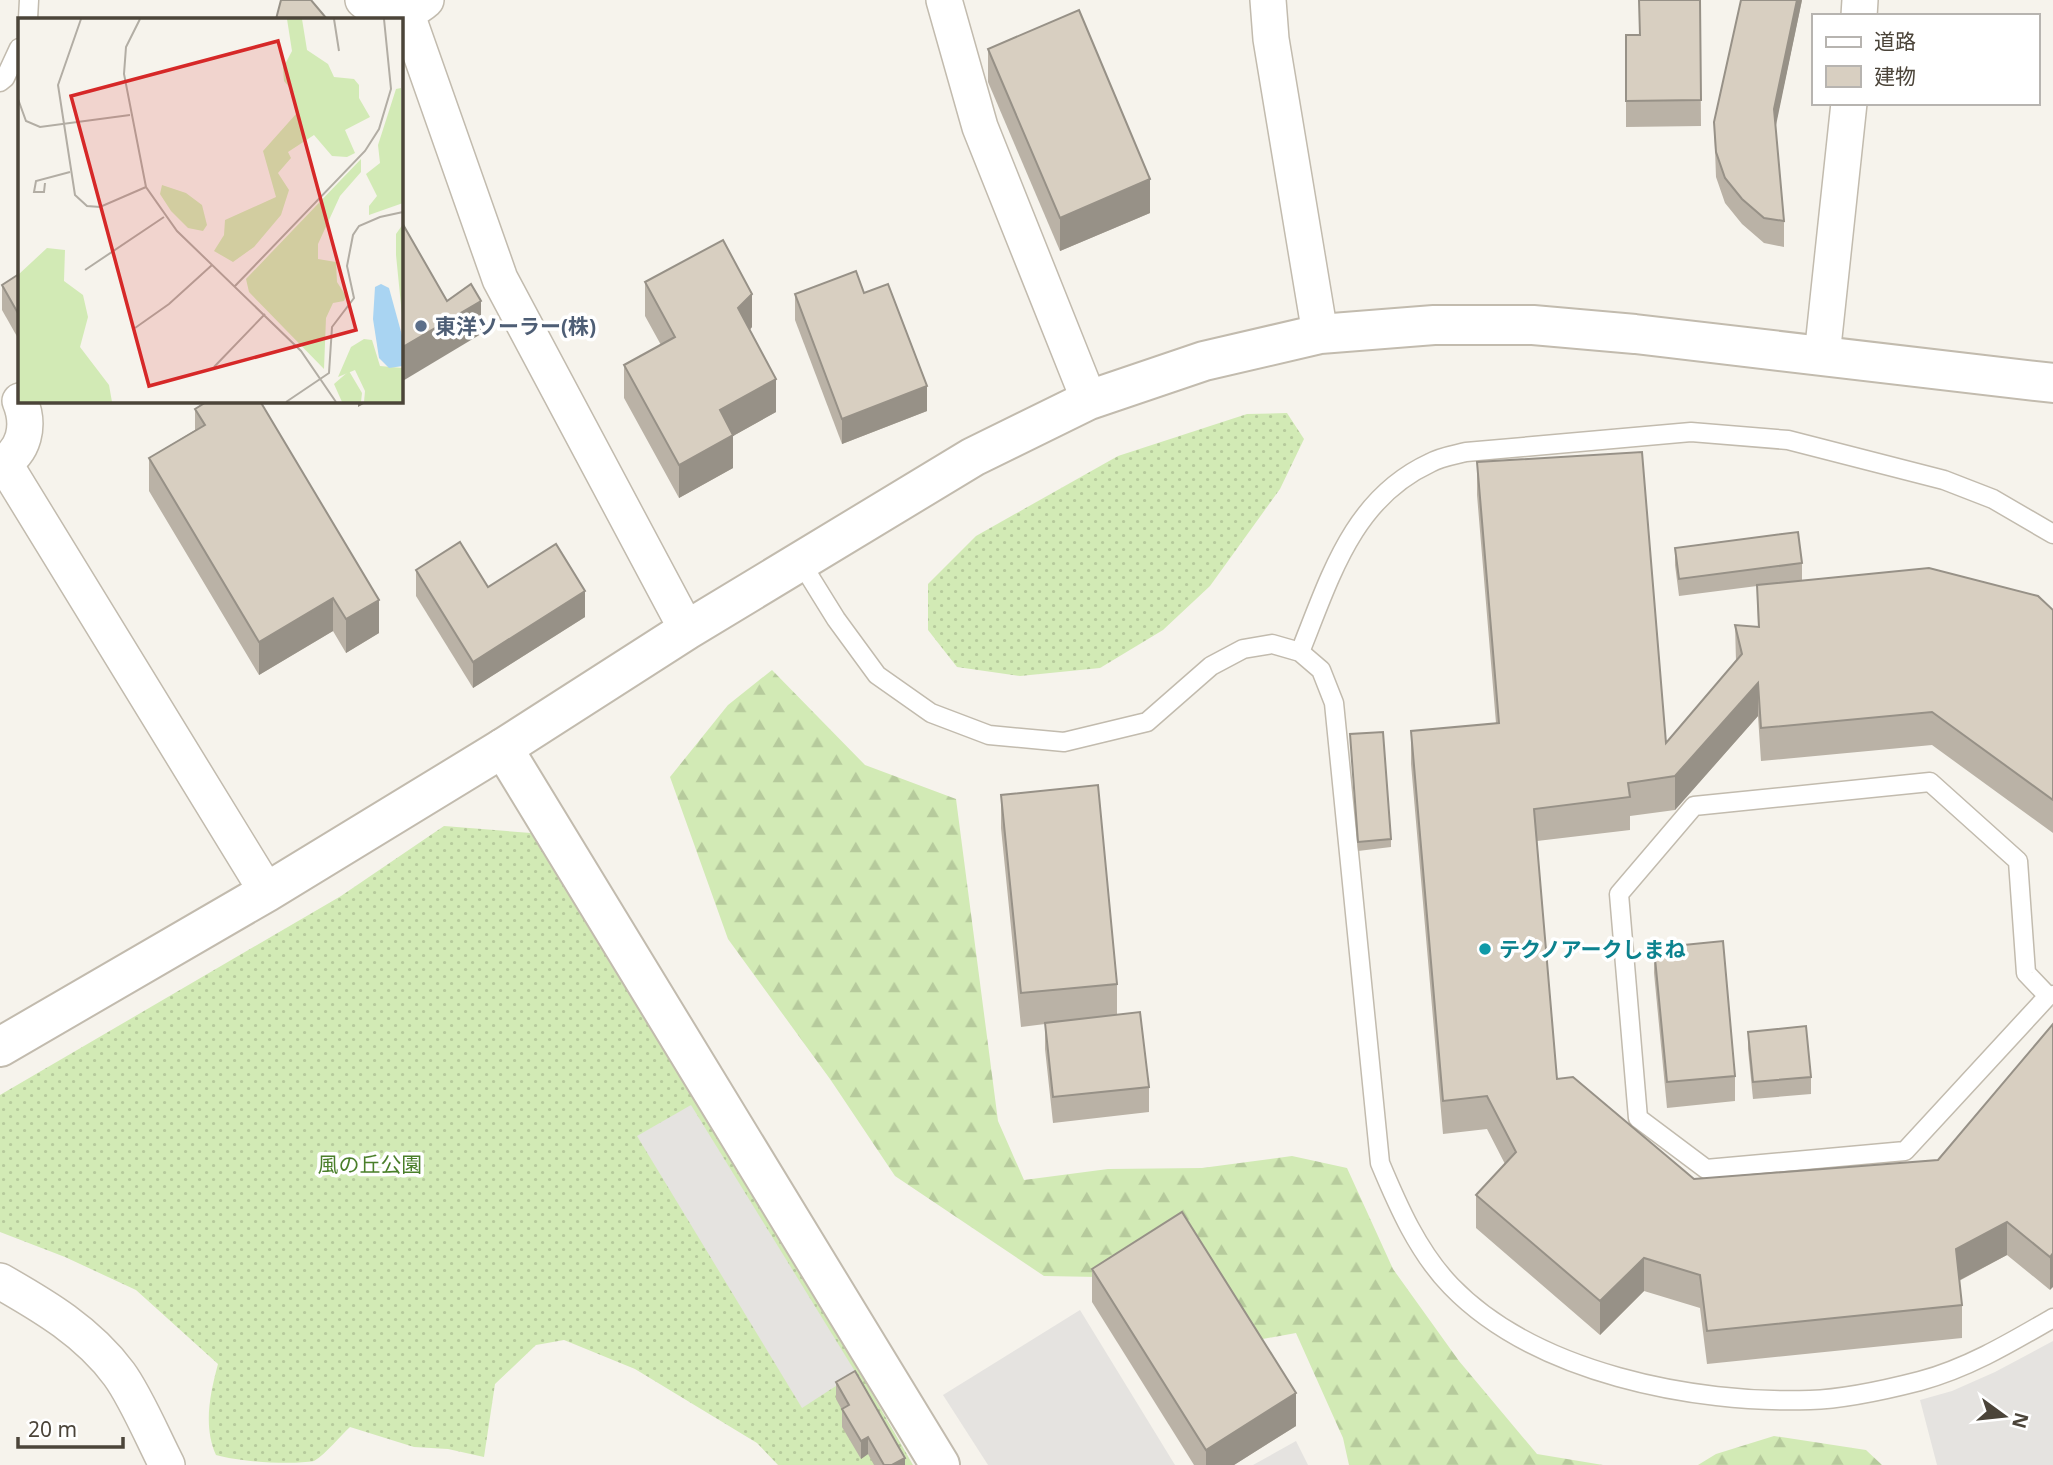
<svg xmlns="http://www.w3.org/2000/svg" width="2053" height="1465" font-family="'Noto Sans','Noto Sans JP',sans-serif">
  <defs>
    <pattern id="grass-dots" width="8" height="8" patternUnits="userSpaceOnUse" patternTransform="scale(1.75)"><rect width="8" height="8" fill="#d2eab5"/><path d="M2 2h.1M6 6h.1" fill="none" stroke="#b6ca9c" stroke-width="1.8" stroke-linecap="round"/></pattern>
    <pattern id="forest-firs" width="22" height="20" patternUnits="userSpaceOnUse" patternTransform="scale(1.75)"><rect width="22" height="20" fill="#d2eab5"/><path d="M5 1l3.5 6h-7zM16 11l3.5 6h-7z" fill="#b6ca9c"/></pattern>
  </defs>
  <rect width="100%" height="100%" fill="#f6f3ec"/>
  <g fill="url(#grass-dots)">
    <polygon points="1287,413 1304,439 1280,489 1210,586 1163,630 1100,668 1020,676 957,667 928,630 928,584 976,536 1118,456 1247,414"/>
    <path d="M 444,826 L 531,833 L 862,1376 L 913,1465 L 778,1465 L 757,1443 L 635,1369 L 564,1340 L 536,1345 L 495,1384 L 484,1457 L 448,1449 L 414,1447 L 350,1427 C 339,1437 327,1453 314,1461 C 292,1465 240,1462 216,1455 C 203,1426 210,1394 218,1364 L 136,1290 L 65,1257 L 0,1232 L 0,1095 L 341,896 Z"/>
  </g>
  <g fill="url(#forest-firs)">
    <polygon points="772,670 865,765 956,799 998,1121 1024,1180 1108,1169 1202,1168 1292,1156 1347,1168 1393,1269 1459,1361 1537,1454 1603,1465 1349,1465 1343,1438 1296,1333 1252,1341 1099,1277 1044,1276 895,1176 830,1079 728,939 670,777 728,705"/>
    <polygon points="1774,1436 1866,1450 1882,1465 1698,1465 1716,1454"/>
  </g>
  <g fill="#e5e3e0">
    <polygon points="691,1105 856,1373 802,1408 637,1136"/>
    <polygon points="1080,1310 1175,1465 988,1465 943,1395"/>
    <polygon points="2053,1341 2053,1465 1937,1465 1920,1400 1952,1391 1995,1372"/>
    <polygon points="1296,1441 1308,1465 1253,1465"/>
  </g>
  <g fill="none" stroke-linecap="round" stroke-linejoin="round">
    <defs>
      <g id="service">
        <polyline points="28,19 29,0"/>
        <polyline points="0,82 5,78 19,48"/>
        <path d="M 800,561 L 836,619 L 877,675 L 931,713 L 989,735 L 1064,742 L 1147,722 L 1211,666 L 1243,649 L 1272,644 L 1300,652 L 1321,670 L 1334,703 L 1380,1163 C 1398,1206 1418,1252 1451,1286 C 1535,1373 1694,1404 1810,1400 C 1846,1399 1885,1390 1920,1381 C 1968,1368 2010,1343 2053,1318"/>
        <path d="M 1300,652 C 1330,578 1352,499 1430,463 C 1440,457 1454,455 1466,452 L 1691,432 L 1788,440 L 1944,480 L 1993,499 L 2053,534"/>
        <polyline points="2048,996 2026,973 2018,861 1930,782 1694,806 1619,894 1638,1118 1706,1169 1905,1151 2048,996 2053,995"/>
      </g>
      <g id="minor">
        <path d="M 363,0 C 382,16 407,17 426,0"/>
        <polyline points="944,0 980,127 1089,400"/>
        <polyline points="1268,0 1271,39 1320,334"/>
        <polyline points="406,12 500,279 687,630"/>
        <polyline points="1859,16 1860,0"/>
        <polyline points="1822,356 1849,103"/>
        <polyline points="4,463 267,892"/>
        <path d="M 0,465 C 25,452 30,425 20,401"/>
        <path d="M 0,1281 C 44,1306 88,1332 119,1374 C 136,1397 153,1438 167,1465"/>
      </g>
      <g id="tertiary">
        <polyline points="503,748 940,1465"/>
        <polyline points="0,1047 267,892 503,748 687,630 973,457 1089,400 1204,361 1320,334 1434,325 1533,325 1635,334 2053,383"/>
      </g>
    </defs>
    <use href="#service" stroke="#c2bbae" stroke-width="21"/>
    <use href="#minor" stroke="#c2bbae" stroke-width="38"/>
    <use href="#tertiary" stroke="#c2bbae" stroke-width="42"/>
    <use href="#service" stroke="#fff" stroke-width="18"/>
    <use href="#minor" stroke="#fff" stroke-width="35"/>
    <use href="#tertiary" stroke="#fff" stroke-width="38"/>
  </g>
  <g fill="#bab2a6">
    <polygon points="1700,0 1701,126 1626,127 1626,35 1639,35"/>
    <polygon points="1802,0 1775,127 1784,221 1784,247 1764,243 1742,224 1725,203 1716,177 1714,122"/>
    <polygon points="988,49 1150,213 1060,251 988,82"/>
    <polygon points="19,274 19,340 2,310 2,285"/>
    <polygon points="645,282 752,327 750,330 776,412 733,436 733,468 679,498 624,398 624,365 661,345 645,316"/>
    <polygon points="864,293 927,411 842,444 795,320 795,294"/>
    <polygon points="195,409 379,633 346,653 333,631 259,675 149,491 149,458 195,430"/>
    <polygon points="1477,462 1666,743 1736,661 1735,625 1758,627 1757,586 1679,596 1675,565 1675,548 1802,563 1802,580 2053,610 2053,833 1932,745 1761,761 1758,716 1675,810 1630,816 1630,830 1537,841 1557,1079 1694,1179 1938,1160 2053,1024 2050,1290 2007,1255 1959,1281 1962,1305 1962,1338 1707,1364 1700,1308 1644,1291 1600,1335 1476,1228 1476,1195 1505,1164 1487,1129 1443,1134 1411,764 1411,731 1496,723 1477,495"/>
    <polygon points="416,570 488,587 585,617 473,688 416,596"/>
    <polygon points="1350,734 1391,839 1391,847 1358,851"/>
    <polygon points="1001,795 1117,984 1117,1015 1149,1087 1149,1112 1053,1123 1045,1049 1045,1024 1021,1027 1001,828"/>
    <polygon points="1654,948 1735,1076 1735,1101 1667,1108 1654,973"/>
    <polygon points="1748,1032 1811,1077 1811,1094 1753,1099 1748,1049"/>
    <polygon points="1092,1269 1296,1426 1234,1465 1194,1465 1092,1302"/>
    <polygon points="836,1382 905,1465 874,1465 868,1454 861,1459 842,1427 842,1410 836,1399"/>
  </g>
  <g fill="#979187">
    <polygon points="1797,0 1802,0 1774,135 1774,109"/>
    <polygon points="1150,179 1150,213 1060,251 1060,218"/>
    <polygon points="752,294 752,327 738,341 738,308"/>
    <polygon points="481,301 481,334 401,382 401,348"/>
    <polygon points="776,379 776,412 733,436 733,468 679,498 679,465 720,410"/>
    <polygon points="927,386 927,411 842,444 842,419"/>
    <polygon points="358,401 369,401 358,407"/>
    <polygon points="585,591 585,617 473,688 473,662"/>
    <polygon points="333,598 333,631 259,675 259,642"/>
    <polygon points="379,600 379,633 346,653 346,619"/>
    <polygon points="1758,683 1758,716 1675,810 1675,776"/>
    <polygon points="2007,1222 2007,1255 1956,1282 1956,1249"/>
    <polygon points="2053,1253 2053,1287 2050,1290 2050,1257"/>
    <polygon points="1644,1258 1644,1291 1600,1335 1600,1301"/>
    <polygon points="1296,1393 1296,1426 1234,1465 1206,1465 1206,1450"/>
    <polygon points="868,1437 868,1454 861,1459 861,1441"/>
    <polygon points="905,1458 905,1465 892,1465"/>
  </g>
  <g fill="#d8cfc1" stroke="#979187" stroke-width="2">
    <polygon points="281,0 311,0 327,19 276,19"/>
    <polygon points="1639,0 1700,0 1701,100 1626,101 1626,35 1640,35"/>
    <polygon points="1741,0 1797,0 1774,109 1784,221 1764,218 1742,199 1725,178 1716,152 1714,122"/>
    <polygon points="1079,10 1150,179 1060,218 988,49"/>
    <polygon points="401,221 447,301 471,284 481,301 401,348"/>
    <polygon points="723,240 752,294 738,308 776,379 720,410 733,435 679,465 624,365 675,337 645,282"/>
    <polygon points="856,271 864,293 888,284 927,386 842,419 795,294"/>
    <polygon points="19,274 19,315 2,285"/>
    <polygon points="208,401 260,401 379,600 346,619 333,598 259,642 149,458 205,425 195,409"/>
    <polygon points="1642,452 1666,743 1742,654 1735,625 1759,627 1757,585 1929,568 2038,596 2053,610 2053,800 1932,712 1761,728 1758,683 1675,776 1628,783 1630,797 1534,809 1557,1079 1573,1077 1694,1179 1938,1160 2053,1024 2053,1253 2050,1257 2007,1222 1956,1249 1962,1305 1707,1331 1700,1275 1644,1258 1600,1301 1476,1195 1516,1152 1487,1096 1443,1101 1411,731 1499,723 1477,462"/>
    <polygon points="1798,532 1802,563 1679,579 1675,548"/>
    <polygon points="460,542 488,587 556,544 585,591 473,662 416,570"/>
    <polygon points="1383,732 1391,839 1358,842 1350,734"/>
    <polygon points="1098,785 1117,984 1021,993 1001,795"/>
    <polygon points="1723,941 1735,1076 1667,1082 1654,948"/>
    <polygon points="1140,1012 1149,1087 1053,1097 1045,1023"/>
    <polygon points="1806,1026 1811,1077 1753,1082 1748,1032"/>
    <polygon points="1182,1212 1296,1393 1206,1450 1092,1269"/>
    <polygon points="855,1371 905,1458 892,1465 884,1465 868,1437 861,1441 842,1409 849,1405 836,1382"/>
  </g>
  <circle fill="#5c6f8a" stroke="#fff" stroke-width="2.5" cx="421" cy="326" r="7"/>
  <circle fill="#0f9aa8" stroke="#fff" stroke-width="2.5" cx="1485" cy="949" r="7"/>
  <g text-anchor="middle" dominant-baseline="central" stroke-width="7" stroke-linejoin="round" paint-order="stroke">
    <g font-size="21" font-weight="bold" fill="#4e5e75" stroke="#fff" text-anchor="start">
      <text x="435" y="326">東洋ソーラー(株)</text>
    </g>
    <g font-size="21" font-weight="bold" fill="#0d838f" stroke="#fff" text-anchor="start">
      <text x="1499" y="949">テクノアークしまね</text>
    </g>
    <g font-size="21" fill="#4a7f2a" stroke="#fff">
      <text x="370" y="1164">風の丘公園</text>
    </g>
  </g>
  <g transform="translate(18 18)">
    <rect width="385" height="385" fill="#f6f3ec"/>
    <path d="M 343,141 L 343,154 L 322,178 L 300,226 L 300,241 L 318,244 L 319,264 L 328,278 L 326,283 L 315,285 L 308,300 L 306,351 L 231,274 L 228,261 ZM 144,167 L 168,175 L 184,187 L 189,207 L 185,213 L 170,210 L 153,193 L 142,176 ZM 331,353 L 344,375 L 343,384 L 324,384 L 316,366 Z" fill="#d2eab5"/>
    <path d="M 269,1 L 284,1 L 289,32 L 310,46 L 316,59 L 336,61 L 341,67 L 341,80 L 352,99 L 327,112 L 337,135 L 329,139 L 314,138 L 296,117 L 270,134 L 273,140 L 260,155 L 271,172 L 263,197 L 236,229 L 215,244 L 196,233 L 206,217 L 207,202 L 258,179 L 245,133 L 278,96 L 276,75 L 266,63 L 265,50 L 274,33 ZM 383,70 L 385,185 L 351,197 L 351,188 L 359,178 L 348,156 L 362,145 L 360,127 L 378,71 ZM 385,206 L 385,307 L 378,237 L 378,216 ZM 29,230 L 47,232 L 46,263 L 65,277 L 70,299 L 62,329 L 91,367 L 94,384 L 0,384 L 0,257 ZM 346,321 L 354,322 L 362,348 L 385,350 L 385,384 L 346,384 L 347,373 L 337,352 L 320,359 L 333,329 Z" fill="#d2eab5"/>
    <path d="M 363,266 L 371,270 L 385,321 L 385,348 L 371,350 L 361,340 L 355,301 L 357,269 Z" fill="#a9d4f2"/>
    <path fill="none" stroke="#b2ada4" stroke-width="2" d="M 63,1 L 40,67 L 57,177 L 69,188 L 82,189 L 128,169M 122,1 L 108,29 L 106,56 L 128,169 L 159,213 L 283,333 L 318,384M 316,1 L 321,33M 0,81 L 8,103 L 22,109 L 112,97M 27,165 L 26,174 L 16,174 L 18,163 L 52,154M 67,252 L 146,199M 217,268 L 347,133 L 361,111 L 373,71 L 366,1M 117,310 L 151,286 L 194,247M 196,349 L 247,296M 268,384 L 311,355 L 314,309 L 336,280 L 329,248 L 335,217 L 341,208 L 362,199 L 385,194"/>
    <path fill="#d62828" fill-opacity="0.15" stroke="#d62828" stroke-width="3.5" d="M 260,23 L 338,312 L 131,368 L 53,78 Z"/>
    <rect width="385" height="385" fill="none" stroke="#4b4439" stroke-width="3.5"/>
  </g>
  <rect x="1812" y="14" width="228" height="91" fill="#ffffff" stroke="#b7b4b0" stroke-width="2"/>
  <rect x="1826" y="37" width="35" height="10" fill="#ffffff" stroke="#b7b4b0" stroke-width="2"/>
  <text x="1874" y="49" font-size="21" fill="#4b4439">道路</text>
  <rect x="1826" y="66" width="35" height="21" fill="#d8cfc1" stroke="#b7b4b0" stroke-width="2"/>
  <text x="1874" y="84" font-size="21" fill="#4b4439">建物</text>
  <g transform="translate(2004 1416) rotate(105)" stroke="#ffffff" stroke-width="5" paint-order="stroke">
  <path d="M0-5L12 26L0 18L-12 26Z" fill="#4b4439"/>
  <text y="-10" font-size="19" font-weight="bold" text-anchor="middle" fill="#4b4439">N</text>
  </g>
  <path d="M18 1437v10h105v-10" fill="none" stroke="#4b4439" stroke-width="3.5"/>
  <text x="28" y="1437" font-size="21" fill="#4b4439" stroke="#ffffff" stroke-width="5" paint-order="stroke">20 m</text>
</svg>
